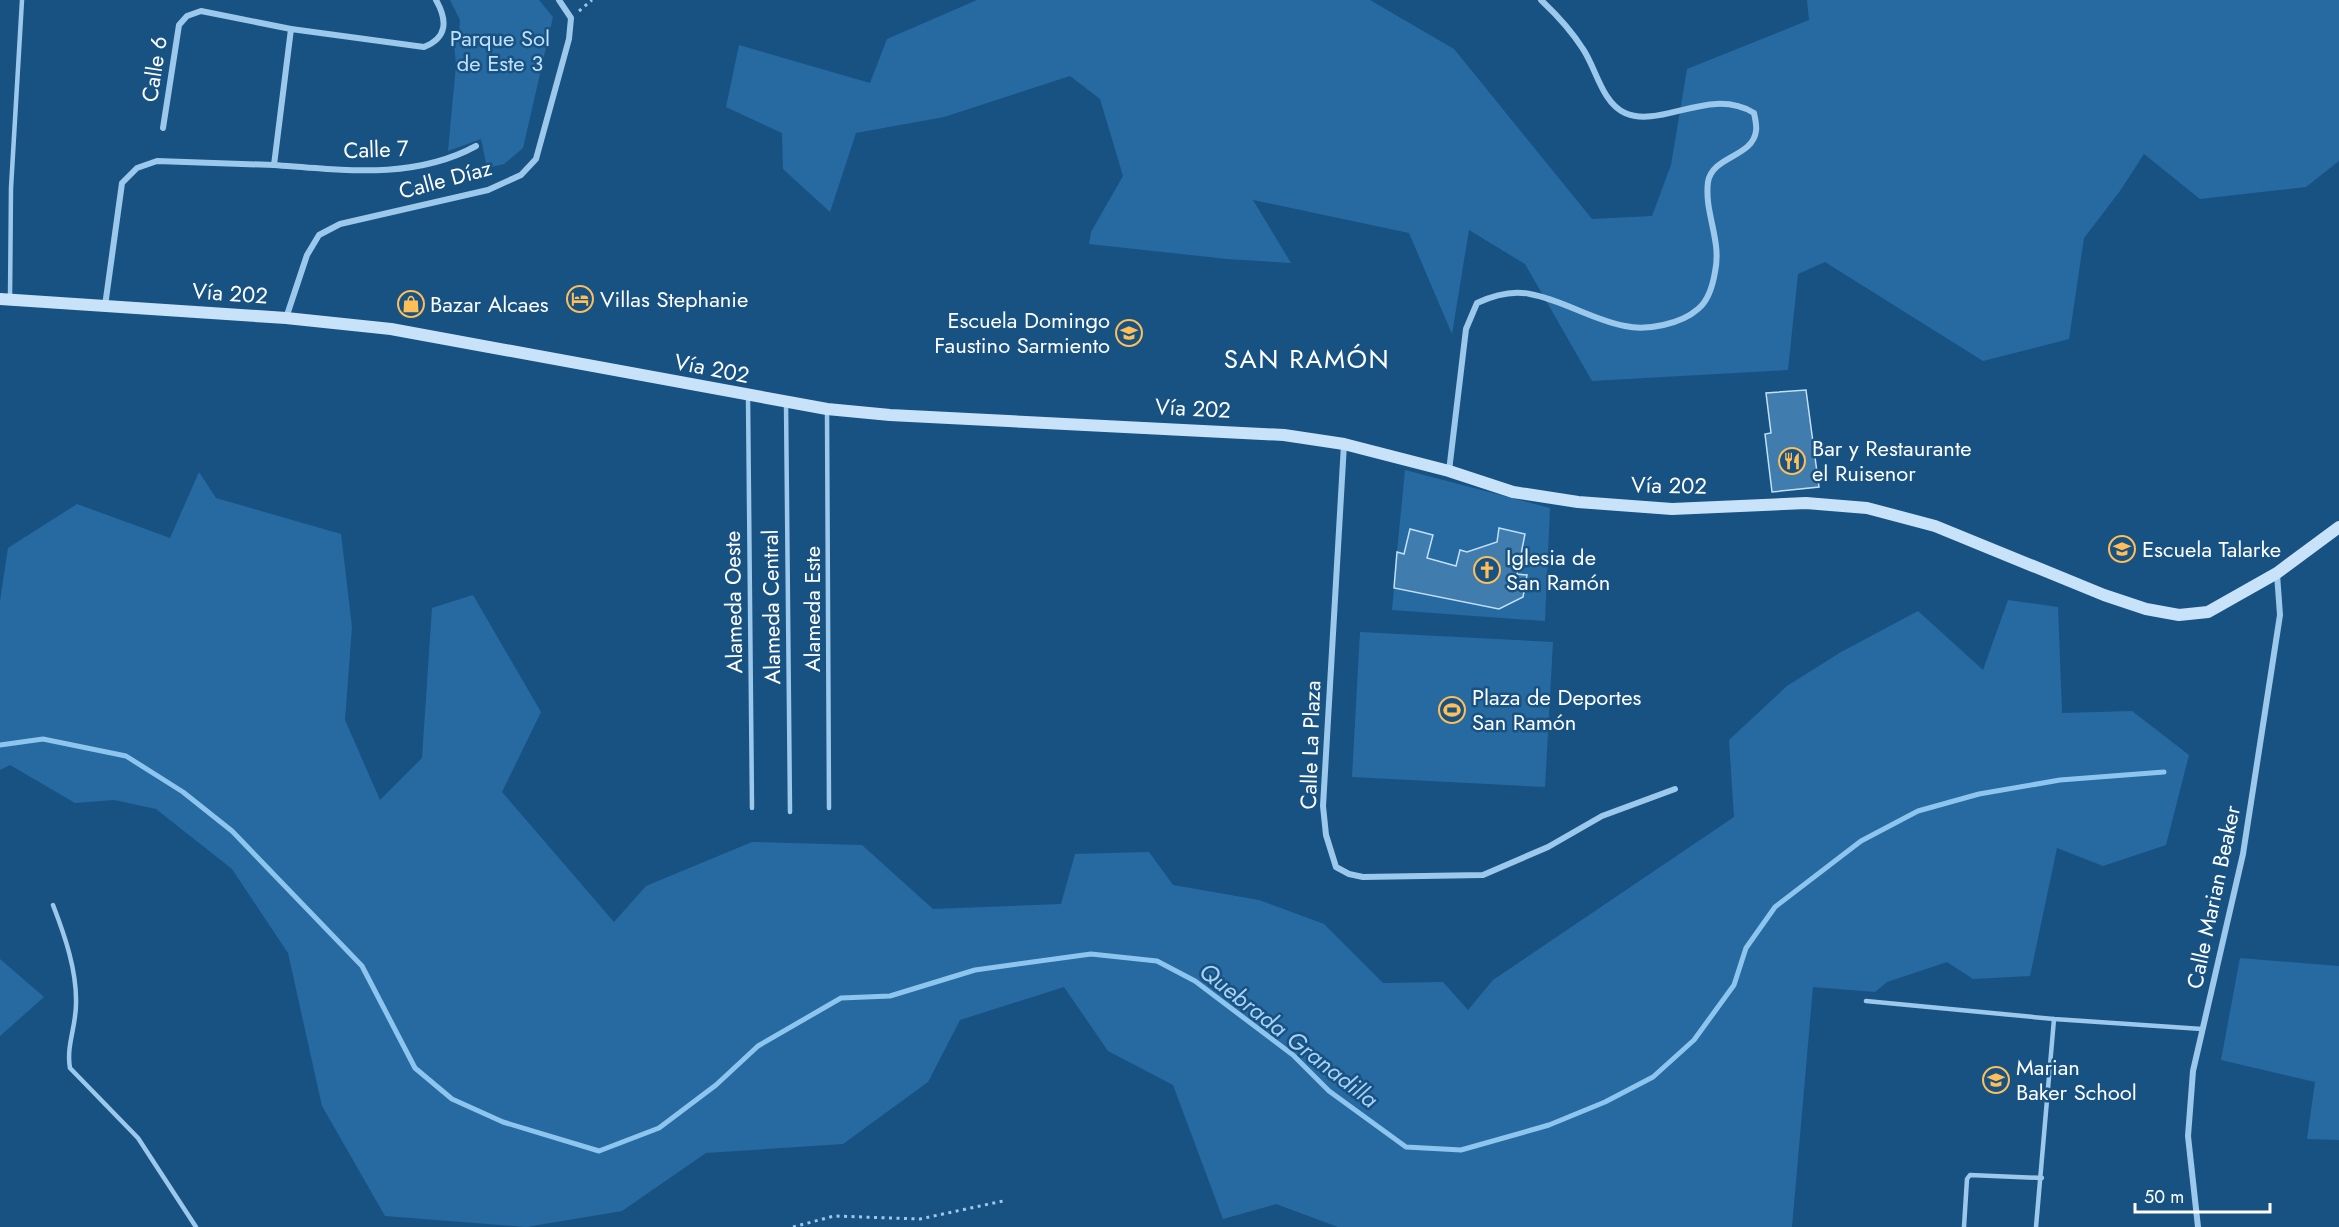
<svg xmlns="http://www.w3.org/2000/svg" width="2339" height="1227" font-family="Jost,sans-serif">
  <rect width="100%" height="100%" fill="#185283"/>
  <g fill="#266aa1">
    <polygon points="450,0 539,0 553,17 523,148 504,164 487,168 481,139 448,151 456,65 454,44 459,33 460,20"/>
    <polygon points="977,0 1370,0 1454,49 1592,219 1652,216 1671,165 1687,69 1809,20 1807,0 2339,0 2339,161 2306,187 2200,199 2144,154 2120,191 2084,238 2069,339 1983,361 1825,262 1798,274 1788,370 1592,381 1525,264 1469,230 1452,334 1409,233 1253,200 1291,263 1227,259 1089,244 1091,232 1123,176 1100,99 1070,76 944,117 856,133 830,212 783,169 782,133 726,107 739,45 870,83 887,39"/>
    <polygon points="1405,470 1550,508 1545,621 1392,610 1394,588 1499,609 1523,597 1527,576 1517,574 1499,529 1495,548 1491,544 1479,548 1479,556 1460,550 1456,566 1427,558 1432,535 1410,529 1404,554 1397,552"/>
    <polygon points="199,472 216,498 341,534 352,627 345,720 380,800 422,758 432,608 473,595 541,712 502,792 614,922 646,886 752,842 862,845 933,909 1061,904 1075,854 1149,852 1173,885 1259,900 1324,924 1383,983 1443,982 1468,1010 1493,980 1734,817 1729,740 1787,686 1841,652 1918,611 1983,670 2008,600 2058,607 2062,713 2132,711 2189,755 2166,845 2103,866 2057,848 2030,976 1973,979 1947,962 1887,982 1875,992 1813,987 1792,1227 1338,1227 1276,1204 1223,1219 1173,1085 1108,1051 1064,987 960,1020 928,1082 843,1144 706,1153 622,1211 526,1227 385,1216 322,1106 288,953 232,869 156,809 114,800 75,803 10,765 0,770 0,601 8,548 77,504 170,538"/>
    <polygon points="1360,632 1553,642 1545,787 1352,777"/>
    <polygon points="2240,958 2339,966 2339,1140 2307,1139 2315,1082 2221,1060"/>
    <polygon points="0,959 44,997 0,1036"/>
  </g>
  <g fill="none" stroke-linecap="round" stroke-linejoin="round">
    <polyline stroke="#8ec5ef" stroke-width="5" points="0,745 43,739 126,756 183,792 232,831 362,966 415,1068 452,1099 503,1122 599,1151 659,1128 716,1085 758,1046 841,998 890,996 975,970 1091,954 1157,961 1195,981 1293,1055 1329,1091 1406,1147 1461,1150 1549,1125 1605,1102 1653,1077 1694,1040 1734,985 1746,948 1775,907 1861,841 1918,811 1979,794 2060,780 2164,772"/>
  </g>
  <g fill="#407cad" stroke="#c1e0f9" stroke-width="1.5">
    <polygon points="1806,390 1819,487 1772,492 1765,434 1771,433 1766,393"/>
    <polygon points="1499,528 1525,534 1517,574 1527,575 1523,597 1499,609 1394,588 1397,552 1404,554 1410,529 1433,535 1427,558 1456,566 1460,550 1467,552 1497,542"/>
  </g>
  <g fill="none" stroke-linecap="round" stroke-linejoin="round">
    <g stroke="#9cc8ec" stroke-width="3" stroke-dasharray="3 4.5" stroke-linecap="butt">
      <polyline points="579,11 592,0"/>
      <polyline points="793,1227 834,1216 920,1219 1003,1201"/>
    </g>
    <g stroke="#9cc8ec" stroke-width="4.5">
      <polyline points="10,300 11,188 22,0"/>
      <polyline points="748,396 752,808"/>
      <polyline points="786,402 790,812"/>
      <polyline points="827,409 829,808"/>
      <path d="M 53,905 C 65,936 77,971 76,1004 C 76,1027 66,1046 70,1068 L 138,1138 L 196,1227"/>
      <polyline points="1866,1001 2054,1019 2202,1029"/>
      <polyline points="1964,1227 1967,1179 1970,1175 2042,1178"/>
      <polyline points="2036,1227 2054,1019"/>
    </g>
    <g stroke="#9cc8ec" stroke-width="6">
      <polyline points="163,128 179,25 187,16 201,11 291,29"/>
      <path d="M 274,165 C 342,170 414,180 476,146"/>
      <path d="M 105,306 L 122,183 L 137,168 L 157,161 L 274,165 L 291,29 L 424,47 C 447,38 448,21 436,0"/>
      <polyline points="286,318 307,255 319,235 340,224 488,190 521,175 536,159 569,39 571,18 559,0"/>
      <polyline points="1344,444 1323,806 1326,835 1336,867 1349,874 1363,877 1483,875 1548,847 1602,816 1675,789"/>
      <path d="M 1449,471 L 1466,329 L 1477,303 C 1494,295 1511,290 1530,294 C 1563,300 1592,320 1625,326 C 1647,331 1681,324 1698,309 C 1708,301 1713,284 1715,272 C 1722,240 1704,213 1708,182 C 1712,156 1753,157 1756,131 C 1757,126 1755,118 1754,113 C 1710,86 1661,129 1625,113 C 1602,103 1596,68 1583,49 C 1571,30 1557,15 1541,0"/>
      <polyline points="2198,1227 2188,1136 2193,1071 2243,854 2280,615 2277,574"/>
    </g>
    <polyline stroke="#c8e2f9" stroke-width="12" points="0,299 286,318 391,329 827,409 890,415 1284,435 1344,444 1449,471 1513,492 1578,502 1672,509 1806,503 1867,508 1935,526 2104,595 2146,609 2179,615 2208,612 2277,573 2339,527"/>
  </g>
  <defs>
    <symbol id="hotel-ring" viewBox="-11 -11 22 22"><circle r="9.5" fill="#185283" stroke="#ffbe57" stroke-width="1.5"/><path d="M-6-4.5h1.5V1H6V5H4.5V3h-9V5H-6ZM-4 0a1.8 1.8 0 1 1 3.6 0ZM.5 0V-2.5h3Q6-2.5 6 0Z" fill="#ffbe57"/></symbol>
    <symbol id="shop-ring" viewBox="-11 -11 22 22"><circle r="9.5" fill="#185283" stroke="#ffbe57" stroke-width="1.5"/><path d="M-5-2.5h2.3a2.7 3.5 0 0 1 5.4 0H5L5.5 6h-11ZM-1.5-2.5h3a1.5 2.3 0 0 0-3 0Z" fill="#ffbe57"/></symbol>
    <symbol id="school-ring" viewBox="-11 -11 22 22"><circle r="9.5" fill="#185283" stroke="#ffbe57" stroke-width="1.5"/><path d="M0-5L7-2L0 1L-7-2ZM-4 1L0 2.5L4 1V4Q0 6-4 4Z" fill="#ffbe57"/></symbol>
    <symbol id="restaurant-ring" viewBox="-11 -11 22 22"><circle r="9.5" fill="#185283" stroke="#ffbe57" stroke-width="1.5"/><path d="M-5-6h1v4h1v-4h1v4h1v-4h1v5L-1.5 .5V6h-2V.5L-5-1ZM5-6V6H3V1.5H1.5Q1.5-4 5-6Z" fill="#ffbe57"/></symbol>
    <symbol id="church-ring" viewBox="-11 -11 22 22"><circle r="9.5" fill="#185283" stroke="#ffbe57" stroke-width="1.5"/><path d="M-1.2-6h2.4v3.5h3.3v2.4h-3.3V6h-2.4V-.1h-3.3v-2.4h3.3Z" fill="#ffbe57"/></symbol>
    <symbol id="stadium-ring" viewBox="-11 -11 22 22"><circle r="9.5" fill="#185283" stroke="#ffbe57" stroke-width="1.5"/><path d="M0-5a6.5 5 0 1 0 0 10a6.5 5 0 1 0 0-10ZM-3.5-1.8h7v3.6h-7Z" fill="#ffbe57"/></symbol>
  </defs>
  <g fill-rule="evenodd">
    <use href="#hotel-ring" x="565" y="284" width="30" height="30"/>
    <use href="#shop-ring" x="396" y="289" width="30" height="30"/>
    <use href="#school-ring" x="1114" y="318" width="30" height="30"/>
    <use href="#restaurant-ring" x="1777" y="446" width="30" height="30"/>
    <use href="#school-ring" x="2107" y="534" width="30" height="30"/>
    <use href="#church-ring" x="1472" y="555" width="30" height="30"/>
    <use href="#stadium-ring" x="1437" y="695" width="30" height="30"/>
    <use href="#school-ring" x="1981" y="1065" width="30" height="30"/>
  </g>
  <g text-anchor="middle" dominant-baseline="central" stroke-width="5" stroke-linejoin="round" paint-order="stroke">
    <g font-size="22" fill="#c1e0f9" stroke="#185283">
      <text x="500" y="38">Parque Sol<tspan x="500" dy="25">de Este 3</tspan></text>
    </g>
    <g font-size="22" fill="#fff" stroke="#185283">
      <text transform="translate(154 69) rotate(-81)">Calle 6</text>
      <text transform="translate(376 149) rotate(-2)">Calle 7</text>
      <text transform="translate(445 179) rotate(-15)">Calle Díaz</text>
      <text transform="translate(230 293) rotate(4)">Vía 202</text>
      <text transform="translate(712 368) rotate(11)">Vía 202</text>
      <text transform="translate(1193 408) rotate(3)">Vía 202</text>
      <text transform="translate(1669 485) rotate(1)">Vía 202</text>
      <text transform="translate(733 602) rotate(-91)">Alameda Oeste</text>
      <text transform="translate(771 607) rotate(-91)">Alameda Central</text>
      <text transform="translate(812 609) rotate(-90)">Alameda Este</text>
      <text transform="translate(1310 745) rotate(-88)">Calle La Plaza</text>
      <text transform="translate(2213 897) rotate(-78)">Calle Marian Beaker</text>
    </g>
    <g font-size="22" fill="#fff" stroke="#185283" text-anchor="start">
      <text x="600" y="299">Villas Stephanie</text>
      <text x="430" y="304">Bazar Alcaes</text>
      <text x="1110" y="320" text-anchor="end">Escuela Domingo<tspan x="1110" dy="25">Faustino Sarmiento</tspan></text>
      <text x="1812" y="448">Bar y Restaurante<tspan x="1812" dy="25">el Ruisenor</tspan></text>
      <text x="2142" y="549">Escuela Talarke</text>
      <text x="1506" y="557">Iglesia de<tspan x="1506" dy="25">San Ramón</tspan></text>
      <text x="1472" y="697">Plaza de Deportes<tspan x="1472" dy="25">San Ramón</tspan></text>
      <text x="2016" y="1067">Marian<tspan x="2016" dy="25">Baker School</tspan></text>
    </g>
    <g font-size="24" font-style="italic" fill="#a7d2f4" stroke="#185283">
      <text transform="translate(1289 1035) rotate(38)">Quebrada Granadilla</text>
    </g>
    <g font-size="26" letter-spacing="1.5" fill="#fff" stroke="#185283">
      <text x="1307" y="359">SAN RAMÓN</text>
    </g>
  </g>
  <path d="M2135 1203v9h135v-9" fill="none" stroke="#ffffff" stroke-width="3"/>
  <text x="2144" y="1203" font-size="18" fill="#ffffff" stroke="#185283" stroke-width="4.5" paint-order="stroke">50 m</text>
</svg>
